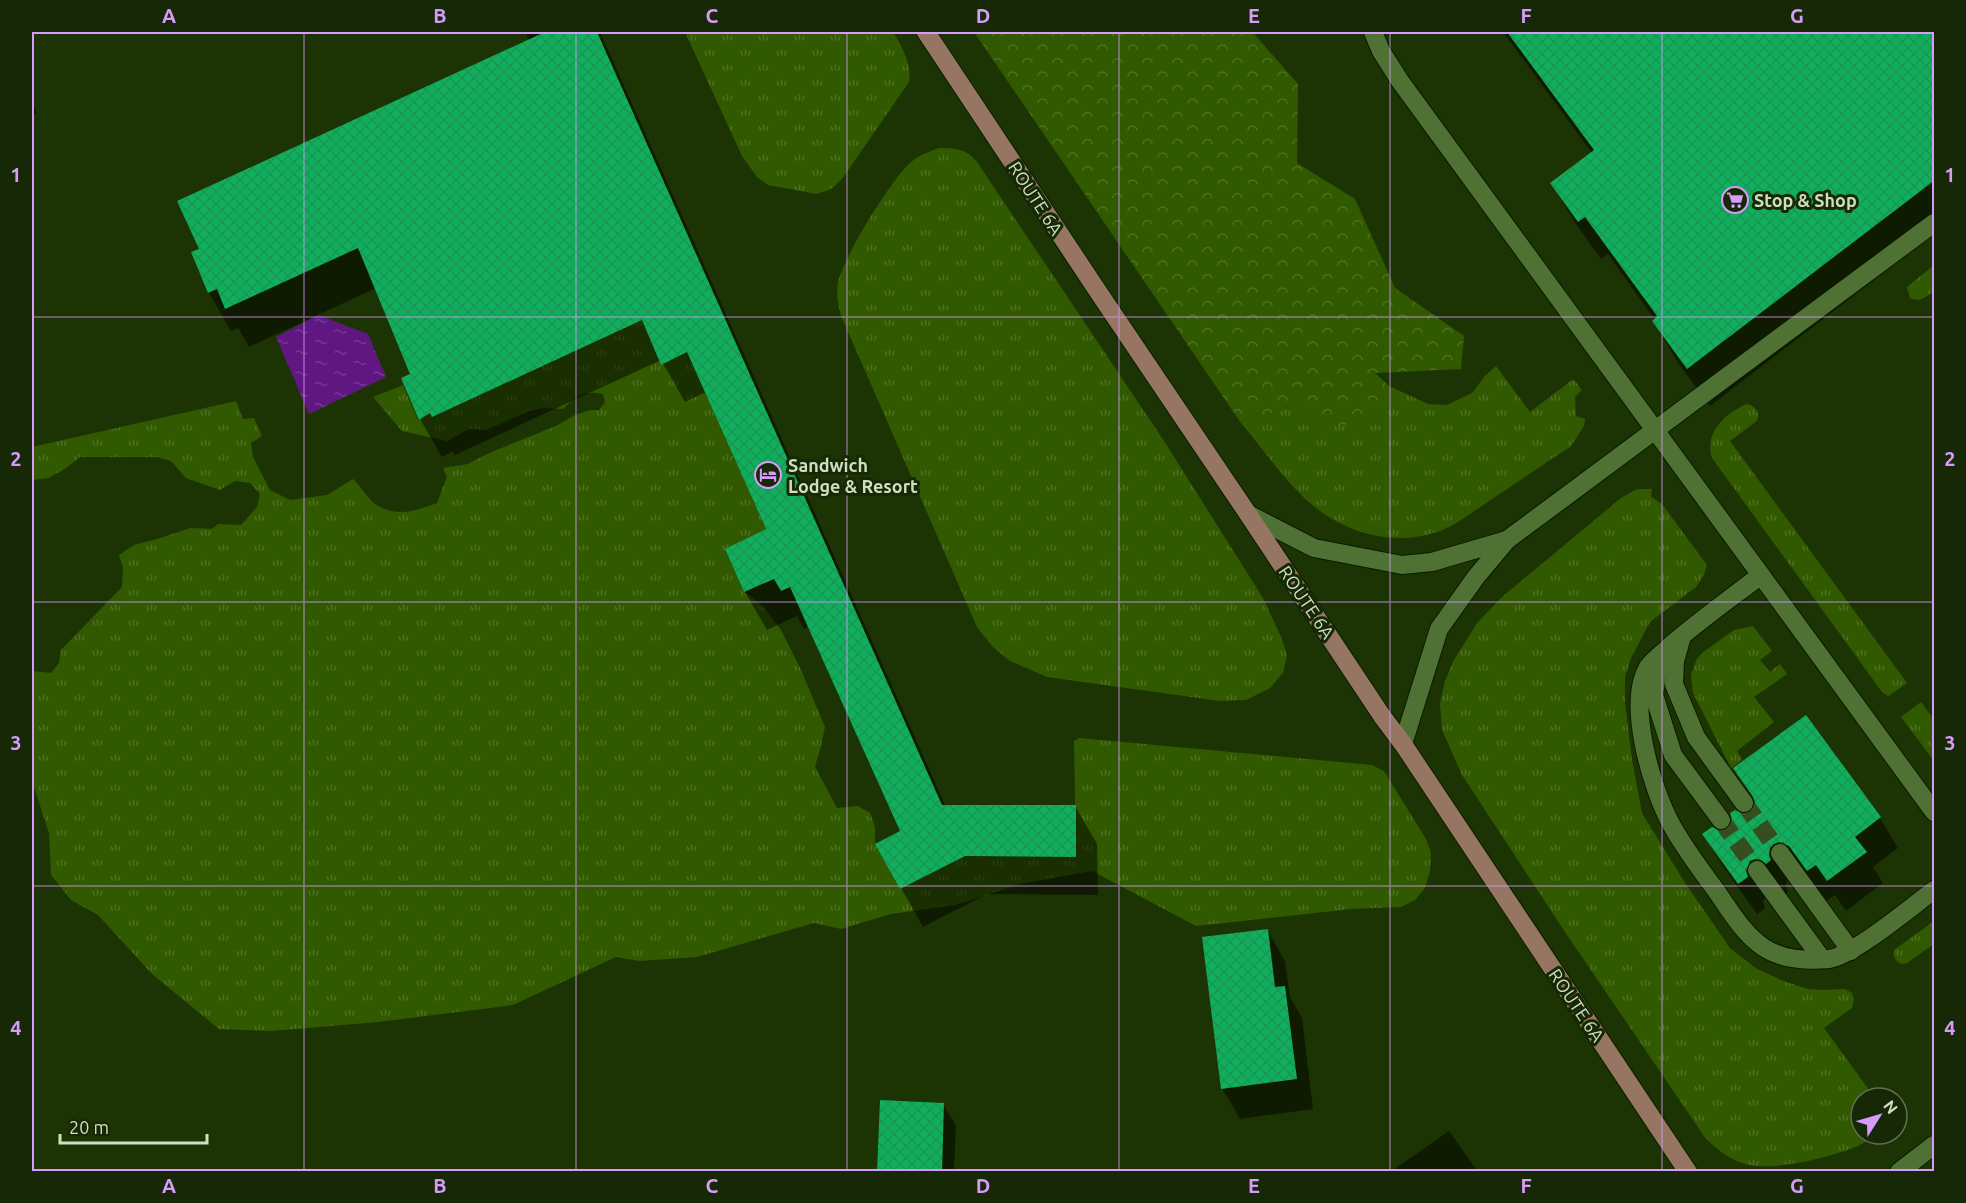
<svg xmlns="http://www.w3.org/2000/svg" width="1966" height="1203" font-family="Ubuntu,sans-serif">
  <defs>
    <pattern id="grass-tufts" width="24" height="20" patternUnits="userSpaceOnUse" patternTransform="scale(1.5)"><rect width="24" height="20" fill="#315900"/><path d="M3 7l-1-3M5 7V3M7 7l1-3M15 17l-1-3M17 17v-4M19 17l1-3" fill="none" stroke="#4e7023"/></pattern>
    <pattern id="forest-crowns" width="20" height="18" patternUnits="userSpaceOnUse" patternTransform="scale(1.5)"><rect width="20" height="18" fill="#315900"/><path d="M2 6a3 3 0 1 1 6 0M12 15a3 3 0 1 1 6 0" fill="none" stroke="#4e7023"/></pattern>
    <pattern id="water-ripples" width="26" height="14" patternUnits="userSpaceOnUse" patternTransform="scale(1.5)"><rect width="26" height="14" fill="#611781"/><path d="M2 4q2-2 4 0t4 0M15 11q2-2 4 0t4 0" fill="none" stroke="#763891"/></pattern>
    <pattern id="building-cross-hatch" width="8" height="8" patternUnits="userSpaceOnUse" patternTransform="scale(1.5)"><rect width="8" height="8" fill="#10af5d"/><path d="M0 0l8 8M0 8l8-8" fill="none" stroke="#1b9454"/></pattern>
  </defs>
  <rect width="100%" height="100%" fill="#1c3403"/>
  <g fill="url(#grass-tufts)">
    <path d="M 685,32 L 893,32 C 902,46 912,65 909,82 L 842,179 L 831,189 L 817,194 L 768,185 L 757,177 L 742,156 Z"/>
    <path d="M 939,148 C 955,148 967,149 977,162 L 1166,444 L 1263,598 L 1282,639 L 1287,656 L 1283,673 L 1270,688 L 1246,700 L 1220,701 L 1047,677 L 1010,661 L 993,647 L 977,627 L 842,318 C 838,306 836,295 838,282 C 845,255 890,181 910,163 C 919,155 928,152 939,148 Z"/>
    <path d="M 1934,265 L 1934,291 C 1926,297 1920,303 1910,298 L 1907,287 Z"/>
    <path d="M 642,320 L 661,364 L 687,352 L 766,529 L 725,550 L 744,592 L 762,605 L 781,630 L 802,672 L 825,727 L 821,746 L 815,767 L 837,808 L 858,806 L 870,813 L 875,827 L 875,844 L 900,889 L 924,877 L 914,856 L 1076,857 L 1074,741 L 1079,738 L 1372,765 L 1384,771 L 1426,839 L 1431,853 L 1430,871 L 1425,888 L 1415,900 L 1401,907 L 1351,909 L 1196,926 L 1092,871 L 1020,884 L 955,905 L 891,914 L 841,929 L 814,923 L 697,957 L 639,961 L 616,957 L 513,1005 L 378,1022 L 271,1031 L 219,1029 L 152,974 L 98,915 L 71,900 L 51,875 L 49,833 L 32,781 L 32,671 L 51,673 L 59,663 L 61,650 L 122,587 L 123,568 L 119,555 L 134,545 L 161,538 L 190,528 L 212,529 L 218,524 L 241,525 L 257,507 L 260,494 L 250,483 L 235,481 L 220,490 L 186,478 L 171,461 L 157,457 L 80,457 L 66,468 L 49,478 L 32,480 L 32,447 L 236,401 L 243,419 L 254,418 L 262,436 L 251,443 L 253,457 L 270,490 L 290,500 L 327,495 L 353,479 C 361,486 367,498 375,504 C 395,518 416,511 437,503 L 447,477 L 443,468 L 468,464 L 489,453 L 556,426 L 575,415 L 590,410 L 599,410 L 605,402 L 603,394 C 584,390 577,395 563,409 L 544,408 L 529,411 L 486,430 L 469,429 L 447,441 L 402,431 L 373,397 L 403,385 L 418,420 L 430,413 L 432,417 Z"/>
    <path d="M 1496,366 L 1530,412 L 1572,380 L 1575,381 L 1582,390 L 1575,397 L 1576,416 L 1585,419 L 1584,426 L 1571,446 L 1458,522 C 1411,551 1350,538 1310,503 C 1284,480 1263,449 1241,423 L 1251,415 L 1278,413 L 1290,402 L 1323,425 L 1389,386 L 1428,404 L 1447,405 L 1472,393 L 1485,376 Z"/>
    <path d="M 1747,404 C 1755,406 1761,412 1757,421 L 1730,441 L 1907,683 L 1890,695 L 1888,696 L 1882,692 L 1712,458 C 1704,433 1725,413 1747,404 Z"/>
    <path d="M 1637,489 L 1652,489 L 1651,497 L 1662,504 L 1707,565 L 1704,575 L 1696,587 L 1650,622 L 1631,658 L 1625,677 L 1625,703 L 1632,760 L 1642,813 L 1685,883 L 1730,948 L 1757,969 L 1786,982 L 1808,989 L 1824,990 L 1845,989 L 1852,993 L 1854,1000 L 1852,1008 L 1824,1028 L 1875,1098 L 1861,1098 L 1861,1134 L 1878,1134 C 1872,1138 1865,1142 1858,1146 C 1832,1157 1772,1172 1745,1164 C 1729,1159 1718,1150 1706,1139 L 1565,932 L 1462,775 L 1442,730 L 1440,704 L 1445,681 L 1454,660 L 1477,623 L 1502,597 L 1621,498 Z"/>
    <polygon points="1753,626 1772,651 1760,660 1770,672 1780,664 1787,674 1754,697 1774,722 1737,751 1742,760 1731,768 1693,693 1691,674 1697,659 1702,653 1734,630"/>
    <polygon points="1921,702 1934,720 1934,761 1901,717"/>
    <path d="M 1934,921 L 1934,944 L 1907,963 C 1898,966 1893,959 1894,950 Z"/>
  </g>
  <polygon fill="url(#forest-crowns)" points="974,32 1255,32 1255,35 1298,84 1297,163 1355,199 1395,288 1464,336 1461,369 1375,373 1389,386 1377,412 1355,425 1323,425 1290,402 1278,413 1251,415 1241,423"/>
  <polygon fill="url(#water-ripples)" points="318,315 368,334 386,377 309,414 276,337"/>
  <g fill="#0007">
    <polygon points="525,32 600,32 946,807 1075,806 1097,844 1098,895 987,894 923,927 877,845 902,832 809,626 804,629 797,616 767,630 745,592 726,550 768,530 706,392 685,402 661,360 455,455 453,451 442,457 420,419 412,374 376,288 249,347 238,328 231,331 209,293 193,253 529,41"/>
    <polygon points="1503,32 1934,32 1934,234 1710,406 1676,360 1654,321 1655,320 1608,254 1601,259 1574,221 1552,183 1592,153"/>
    <polygon points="32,103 37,113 32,116"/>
    <polygon points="1806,717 1880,818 1898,848 1873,867 1883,883 1846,911 1835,895 1826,901 1791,874 1787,879 1786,887 1788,892 1785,894 1767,892 1763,902 1765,908 1757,914 1722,865 1704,835 1722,833 1729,830 1745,816 1752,813 1756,804 1735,769"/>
    <polygon points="1268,931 1285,961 1290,997 1302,1018 1313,1109 1240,1119 1222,1088"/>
    <polygon points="943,1104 956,1125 954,1172 878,1172"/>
    <polygon points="1449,1131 1478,1172 1390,1172"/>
  </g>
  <g fill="url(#building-cross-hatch)">
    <polygon points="545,32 597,32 942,805 1076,805 1076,857 965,856 900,889 875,844 900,831 790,587 781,591 774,579 744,592 725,549 766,529 687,352 661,365 642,320 432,417 430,413 419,420 401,378 410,374 358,248 225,309 217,289 208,293 191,252 199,249 177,201"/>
    <polygon points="1507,32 1935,32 1935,180 1687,369 1652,321 1657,316 1585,217 1578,222 1550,183 1594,150"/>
    <polygon points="1806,715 1881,817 1855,837 1867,852 1827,881 1816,865 1807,871 1789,846 1779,842 1774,844 1770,848 1769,855 1771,860 1766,864 1761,860 1755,859 1750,861 1746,871 1748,877 1738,884 1702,834 1712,827 1722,831 1728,829 1732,819 1730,813 1735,810 1745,814 1751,812 1755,802 1753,797 1733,768"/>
    <polygon points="1268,929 1275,987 1285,986 1297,1079 1221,1089 1202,937"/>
    <polygon points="880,1100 944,1103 942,1172 877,1172"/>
  </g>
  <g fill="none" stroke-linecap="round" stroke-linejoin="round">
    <g stroke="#364e1f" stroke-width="18" stroke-dasharray="18 9" stroke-linecap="butt">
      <polyline points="1744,803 1780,853"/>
      <polyline points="1721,820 1757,870"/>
    </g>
    <defs>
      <g id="minor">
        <polyline points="1373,32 1381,51 1400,81 1934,812"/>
        <polyline points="1248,514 1314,548 1402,565 1432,562 1507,540 1476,577 1439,629 1403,744"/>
        <polyline points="1507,540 1934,223"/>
        <path d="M 1761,575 C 1731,598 1700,620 1671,645 C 1664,652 1654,659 1648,667 C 1626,703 1652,789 1671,824 C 1684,848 1701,870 1717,892 C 1731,912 1743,933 1763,947 C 1782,960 1807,961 1829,959 C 1853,956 1912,906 1934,890"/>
        <polyline points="1682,636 1675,661 1674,684 1696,737 1744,803"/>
        <polyline points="1659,658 1654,695 1673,755 1721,820"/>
        <polyline points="1780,853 1851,951"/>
        <polyline points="1757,870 1822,959"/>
        <polyline points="1899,1172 1934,1145"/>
      </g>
      <polyline id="major" points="926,32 1099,293 1248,514 1382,716 1403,744 1688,1172"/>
    </defs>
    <use href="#minor" stroke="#091a00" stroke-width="20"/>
    <use href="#major" stroke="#091a00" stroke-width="20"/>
    <use href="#minor" stroke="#4f7234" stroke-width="18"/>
    <use href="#major" stroke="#967663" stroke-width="18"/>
  </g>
  <path fill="none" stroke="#d79bf9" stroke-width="1.5" stroke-opacity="0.55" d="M 304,32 L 304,1172M 576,32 L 576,1172M 847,32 L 847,1172M 1119,32 L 1119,1172M 1390,32 L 1390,1172M 1662,32 L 1662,1172M 32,317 L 1934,317M 32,602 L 1934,602M 32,886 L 1934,886"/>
  <defs>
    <symbol id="supermarket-ring" viewBox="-11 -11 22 22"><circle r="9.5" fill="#172807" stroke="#d79bf9" stroke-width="1.5"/><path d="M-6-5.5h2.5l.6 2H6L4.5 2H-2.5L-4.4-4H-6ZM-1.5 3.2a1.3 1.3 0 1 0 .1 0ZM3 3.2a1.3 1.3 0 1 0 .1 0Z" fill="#d79bf9"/></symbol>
    <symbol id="hotel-ring" viewBox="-11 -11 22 22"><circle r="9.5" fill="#172807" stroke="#d79bf9" stroke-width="1.5"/><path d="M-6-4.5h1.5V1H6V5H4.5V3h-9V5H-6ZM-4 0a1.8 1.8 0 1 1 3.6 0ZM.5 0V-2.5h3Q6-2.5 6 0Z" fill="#d79bf9"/></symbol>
  </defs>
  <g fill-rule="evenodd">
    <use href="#supermarket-ring" x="1720" y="185" width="30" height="30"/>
    <use href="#hotel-ring" x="753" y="460" width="30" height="30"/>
  </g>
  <g text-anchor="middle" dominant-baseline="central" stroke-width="6" stroke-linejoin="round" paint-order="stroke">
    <g font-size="18" fill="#ccdfbe" stroke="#172807">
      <text transform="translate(1036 198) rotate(57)">ROUTE 6A</text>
      <text transform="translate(1307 602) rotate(56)">ROUTE 6A</text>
      <text transform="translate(1577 1005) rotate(56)">ROUTE 6A</text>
    </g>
    <g font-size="18" font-weight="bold" fill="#ccdfbe" stroke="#172807" text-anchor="start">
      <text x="1754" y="200">Stop &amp; Shop</text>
      <text x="788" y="465">Sandwich<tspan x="788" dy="21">Lodge &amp; Resort</tspan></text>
    </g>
  </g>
  <rect width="1966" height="1203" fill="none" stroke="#172807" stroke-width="66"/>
  <g transform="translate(1879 1116) rotate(53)"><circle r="28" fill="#172807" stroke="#5f7150" stroke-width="1.5"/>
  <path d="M0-4.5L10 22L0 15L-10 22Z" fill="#d79bf9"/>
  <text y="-9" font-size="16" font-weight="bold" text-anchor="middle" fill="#ccdfbe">N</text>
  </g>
  <path d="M60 1134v9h147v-9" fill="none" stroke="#ccdfbe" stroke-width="3"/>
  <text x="69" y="1134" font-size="18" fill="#ccdfbe" stroke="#172807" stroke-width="4.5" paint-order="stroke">20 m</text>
  <rect x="33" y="33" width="1900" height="1137" fill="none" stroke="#d79bf9" stroke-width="2"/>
  <g font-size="20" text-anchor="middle" font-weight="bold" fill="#d79bf9">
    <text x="169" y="23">A</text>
    <text x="440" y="23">B</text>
    <text x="712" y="23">C</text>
    <text x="983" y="23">D</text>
    <text x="1254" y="23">E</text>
    <text x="1526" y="23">F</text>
    <text x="1797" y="23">G</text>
    <text x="16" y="182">1</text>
    <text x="1950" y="182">1</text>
    <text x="16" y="466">2</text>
    <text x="1950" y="466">2</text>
    <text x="16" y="750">3</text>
    <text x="1950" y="750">3</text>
    <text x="16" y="1035">4</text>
    <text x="1950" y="1035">4</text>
    <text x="169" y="1193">A</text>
    <text x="440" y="1193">B</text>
    <text x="712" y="1193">C</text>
    <text x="983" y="1193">D</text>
    <text x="1254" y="1193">E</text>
    <text x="1526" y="1193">F</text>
    <text x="1797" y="1193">G</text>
  </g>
</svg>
